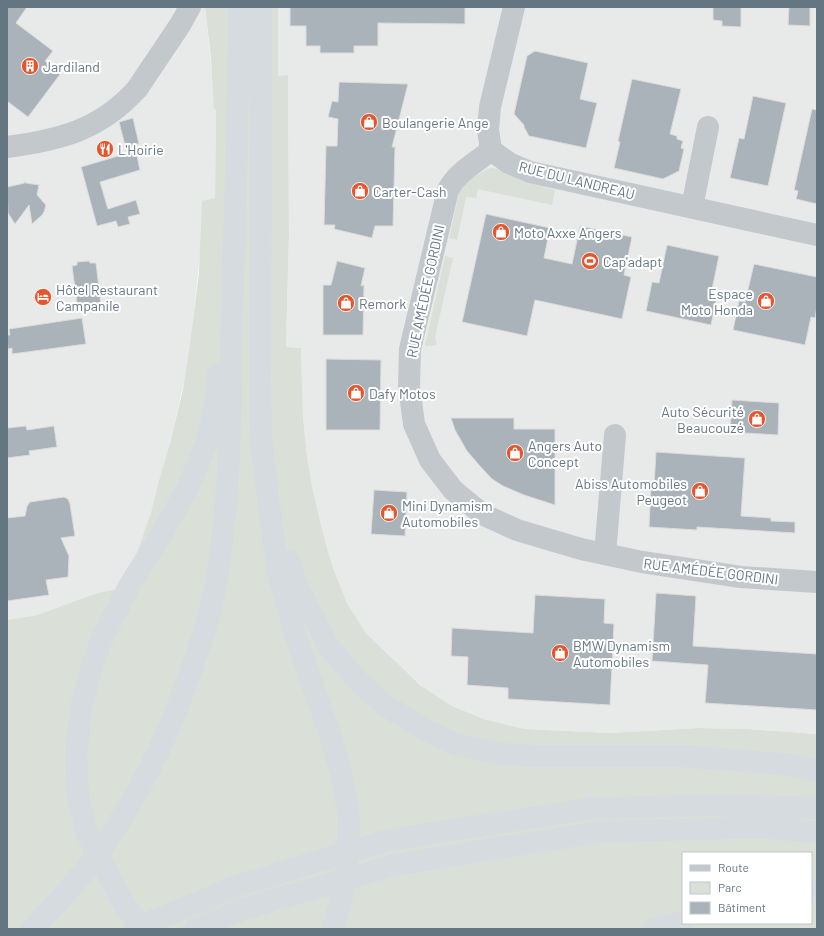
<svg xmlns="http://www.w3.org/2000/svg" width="824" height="936" font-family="Barlow,sans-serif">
  <rect width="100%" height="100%" fill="#fafaf8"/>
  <g fill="#e8e9e9">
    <polygon points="7,7 205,7 216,109 215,198 200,256 188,364 170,443 159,480 151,512 132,567 118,589 97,593 37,615 7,620"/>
    <polygon points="278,7 817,7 817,734 748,729 698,728 609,733 566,731 525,729 487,720 452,706 420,685 366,633 347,603 333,568 325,541 313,491 307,456 303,416 301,348 286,347 289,234 288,75 278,76"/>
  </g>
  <g fill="#dadfd7" fill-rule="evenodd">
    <path d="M 205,7 L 278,7 L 278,76 L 288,75 L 289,234 L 286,347 L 301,348 L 303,416 L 307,456 L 313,491 L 325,541 L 333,568 L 347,603 L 366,633 L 420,685 L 452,706 L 487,720 L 525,729 L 609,733 L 698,728 L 748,729 L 817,734 L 817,929 L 7,929 L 7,620 L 37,615 L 97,593 L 118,589 L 132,567 L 151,512 L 159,480 L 170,443 L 183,389 L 189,351 L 199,273 L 202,201 L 215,198 L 216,109 L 214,109 L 211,58 ZM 683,853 L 811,853 L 811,923 L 683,923 Z"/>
    <polygon points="492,168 498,169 523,181 555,190 552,205 478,189 476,198 466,197 457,240 449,238 459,193 466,182 482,172 487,169"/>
    <polygon points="445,256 453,258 435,337 437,345 425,346"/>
  </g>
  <g fill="#aab3b9" stroke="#dcdcda">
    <polygon points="7,7 27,7 16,23 53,51 45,61 61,73 28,117 7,101"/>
    <polygon points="290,7 465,7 465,24 378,23 378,46 354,46 354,53 320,53 320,46 306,46 306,26 290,26"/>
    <polygon points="713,7 741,7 741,27 722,26 722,21 713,20"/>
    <polygon points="789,7 810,7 810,26 788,25"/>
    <polygon points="535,51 588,63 580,99 597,103 586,148 529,136 524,127 524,125 514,114 527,56"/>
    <polygon points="632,79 681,89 670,134 677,136 677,139 683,141 681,148 684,149 679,171 663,179 614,168 620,142 618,141"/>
    <polygon points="339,82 408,84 392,147 395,147 393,226 375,226 372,238 334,229 335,225 324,225 326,146 337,146 338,119 328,117 332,101 338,102"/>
    <polygon points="753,96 786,103 768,186 730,178 739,138 744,139"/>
    <polygon points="812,109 817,110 817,204 796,199 798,191 794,190"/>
    <polygon points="133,118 139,144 137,144 139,151 136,151 140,170 100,182 108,209 136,200 140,214 128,217 130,224 118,227 116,221 97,226 81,167 135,151 127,153 119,122"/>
    <polygon points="24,181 26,183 39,185 37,195 46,205 44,212 42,215 32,224 29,205 15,224 8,213 7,187 25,183"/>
    <polygon points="486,214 550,228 544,258 572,264 580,226 632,237 624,275 631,277 622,319 535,300 527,336 462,322"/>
    <polygon points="667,245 719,256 711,294 717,296 711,325 646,311 652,282 659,283"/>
    <polygon points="89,261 90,263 96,263 101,305 95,305 96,308 78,311 72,266 77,265 77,262"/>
    <polygon points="337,261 365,268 361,286 364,285 363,335 323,335 323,285 331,285"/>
    <polygon points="754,264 817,277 817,306 815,318 811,317 805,345 733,330 739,301 745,302"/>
    <polygon points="82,318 86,344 12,354 12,348 8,349 7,335 10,335 9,329"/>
    <polygon points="326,359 381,360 380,430 326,430"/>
    <polygon points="732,400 779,403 778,435 730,432"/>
    <polygon points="451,418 514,418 514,429 555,429 555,505 524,495 503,486 492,479 479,465 467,451 455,430"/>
    <polygon points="26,426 27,430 54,426 57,447 29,451 30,455 7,458 7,428"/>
    <polygon points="656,452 745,458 741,516 771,518 771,521 795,522 795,533 697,527 697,530 649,527 651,486 654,486"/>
    <polygon points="374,490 407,492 405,536 371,534"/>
    <polygon points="64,497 68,499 70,504 75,536 61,538 69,556 68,577 46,580 49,595 7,601 7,518 25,516 27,506 30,502"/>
    <polygon points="656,593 696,596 693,646 817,654 817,710 705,703 708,665 652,661"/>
    <polygon points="535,595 605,599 604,623 614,624 610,705 508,699 508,688 467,685 468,657 451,656 452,628 533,633"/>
  </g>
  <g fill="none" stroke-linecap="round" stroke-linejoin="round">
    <g stroke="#c3c8cc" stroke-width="22">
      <polyline points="514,7 490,107 488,130 491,150 509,163 530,172 817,235"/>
      <path d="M 7,147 C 60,140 100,130 137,89 L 180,25 L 190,7"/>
      <path d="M 491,150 C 476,163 457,172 448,190 L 410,349 L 409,386 L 414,424 L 430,460 L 453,490 L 482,514 L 517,530 L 581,549 L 642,562 L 741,577 L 817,582"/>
      <polyline points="692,207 708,127"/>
      <polyline points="605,554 615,435"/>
    </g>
    <g stroke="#d6dbdf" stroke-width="22">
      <polyline points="261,7 260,386 261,440 269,506 278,572 298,643 331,737 342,776 349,817 347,864 342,896 333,929"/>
      <polyline points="289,561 295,581 329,647 356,679 382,703 421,728 455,744 501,754 534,756 683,756 792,765 817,771"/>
      <polyline points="811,892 817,891"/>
      <path d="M 32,929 C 105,858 157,770 190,673 C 198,650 207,627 212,603 C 232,507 230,408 232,311 C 235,209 239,108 239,7"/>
      <polyline points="135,929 237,886 389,840 588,809 714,805 817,808"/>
      <polyline points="144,929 124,905 87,833 78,796 76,756 81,708 90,673 100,643 129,586 163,532 187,489 206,445 214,412 218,375"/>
      <polyline points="195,929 243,909 394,865 598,832 761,827 817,832"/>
      <polyline points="654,929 683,922"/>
    </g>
  </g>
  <defs>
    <symbol id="building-disc" viewBox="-11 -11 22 22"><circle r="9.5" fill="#e4572e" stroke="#fff"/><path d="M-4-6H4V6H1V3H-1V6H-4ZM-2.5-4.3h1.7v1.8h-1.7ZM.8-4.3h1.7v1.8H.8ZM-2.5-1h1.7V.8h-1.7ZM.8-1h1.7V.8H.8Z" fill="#fff"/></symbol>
    <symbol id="shop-disc" viewBox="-11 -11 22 22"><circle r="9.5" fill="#e4572e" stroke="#fff"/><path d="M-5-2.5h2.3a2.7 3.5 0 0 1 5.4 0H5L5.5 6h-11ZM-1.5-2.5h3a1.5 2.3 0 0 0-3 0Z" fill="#fff"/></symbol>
    <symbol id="restaurant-disc" viewBox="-11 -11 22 22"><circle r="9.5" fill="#e4572e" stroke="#fff"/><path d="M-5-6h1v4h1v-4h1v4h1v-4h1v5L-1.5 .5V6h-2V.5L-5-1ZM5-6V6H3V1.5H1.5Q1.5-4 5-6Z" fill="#fff"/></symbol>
    <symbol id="stadium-disc" viewBox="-11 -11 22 22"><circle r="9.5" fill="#e4572e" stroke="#fff"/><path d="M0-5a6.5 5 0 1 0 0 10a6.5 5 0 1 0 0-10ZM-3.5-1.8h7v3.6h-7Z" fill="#fff"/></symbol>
    <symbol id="hotel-disc" viewBox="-11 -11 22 22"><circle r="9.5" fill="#e4572e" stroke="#fff"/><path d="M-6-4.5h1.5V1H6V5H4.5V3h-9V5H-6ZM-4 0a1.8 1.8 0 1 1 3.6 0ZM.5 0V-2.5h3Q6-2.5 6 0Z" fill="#fff"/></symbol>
  </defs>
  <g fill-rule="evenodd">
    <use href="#building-disc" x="20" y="56" width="20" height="20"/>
    <use href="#shop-disc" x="359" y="112" width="20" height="20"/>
    <use href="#restaurant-disc" x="95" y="139" width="20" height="20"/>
    <use href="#shop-disc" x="350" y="181" width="20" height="20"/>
    <use href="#shop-disc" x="491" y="222" width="20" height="20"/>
    <use href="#stadium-disc" x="580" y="251" width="20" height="20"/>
    <use href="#hotel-disc" x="33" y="287" width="20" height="20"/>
    <use href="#shop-disc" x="756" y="291" width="20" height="20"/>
    <use href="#shop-disc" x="336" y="293" width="20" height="20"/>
    <use href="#shop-disc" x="346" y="383" width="20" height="20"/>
    <use href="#shop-disc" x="747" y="409" width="20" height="20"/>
    <use href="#shop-disc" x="505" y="443" width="20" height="20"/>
    <use href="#shop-disc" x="690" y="481" width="20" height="20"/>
    <use href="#shop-disc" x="379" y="503" width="20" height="20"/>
    <use href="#shop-disc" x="550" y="643" width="20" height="20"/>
  </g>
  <g text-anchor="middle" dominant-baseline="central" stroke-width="4" stroke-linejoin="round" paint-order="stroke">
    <g font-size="14" fill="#657683" stroke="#fff" text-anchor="start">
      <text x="43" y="66">Jardiland</text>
      <text x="382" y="122">Boulangerie Ange</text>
      <text x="118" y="149">L'Hoirie</text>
      <text x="373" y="191">Carter-Cash</text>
      <text x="514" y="232">Moto Axxe Angers</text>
      <text x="603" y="261">Cap'adapt</text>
      <text x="56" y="289">Hôtel Restaurant<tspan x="56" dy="16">Campanile</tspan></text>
      <text x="753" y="293" text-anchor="end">Espace<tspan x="753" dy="16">Moto Honda</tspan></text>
      <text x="359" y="303">Remork</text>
      <text x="369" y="393">Dafy Motos</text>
      <text x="744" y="411" text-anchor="end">Auto Sécurité<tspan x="744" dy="16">Beaucouzé</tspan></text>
      <text x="528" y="445">Angers Auto<tspan x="528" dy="16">Concept</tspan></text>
      <text x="687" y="483" text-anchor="end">Abiss Automobiles<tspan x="687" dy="16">Peugeot</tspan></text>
      <text x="402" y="505">Mini Dynamism<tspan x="402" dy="16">Automobiles</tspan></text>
      <text x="573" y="645">BMW Dynamism<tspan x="573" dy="16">Automobiles</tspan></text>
    </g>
    <g font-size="14" fill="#657683" stroke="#fff">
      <text transform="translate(577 180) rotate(14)">RUE DU LANDREAU</text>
      <text transform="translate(425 291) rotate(-78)">RUE AMÉDÉE GORDINI</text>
      <text transform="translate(711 571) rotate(7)">RUE AMÉDÉE GORDINI</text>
    </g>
  </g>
  <rect width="824" height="936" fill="none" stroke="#657683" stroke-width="16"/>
  <rect x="682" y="852" width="130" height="72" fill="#ffffff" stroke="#c1c8cd"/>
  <rect x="690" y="865" width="20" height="6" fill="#c3c8cc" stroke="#c1c8cd"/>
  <text x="718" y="872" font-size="12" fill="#657683">Route</text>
  <rect x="690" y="882" width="20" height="12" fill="#dadfd7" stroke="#c1c8cd"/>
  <text x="718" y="892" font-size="12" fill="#657683">Parc</text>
  <rect x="690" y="902" width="20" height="12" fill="#aab3b9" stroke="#c1c8cd"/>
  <text x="718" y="912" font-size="12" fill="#657683">Bâtiment</text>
</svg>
